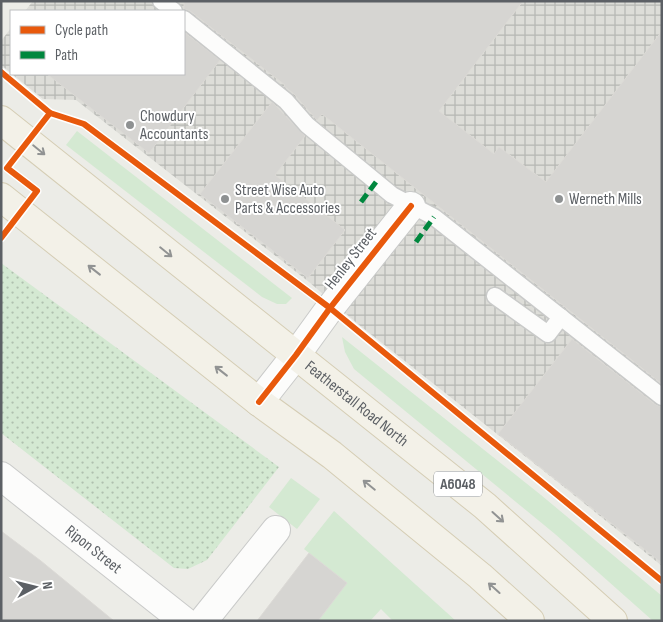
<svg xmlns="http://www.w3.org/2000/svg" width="663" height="622" font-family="'Sofia Sans Condensed',sans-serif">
  <defs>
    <pattern id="industrial-grid" width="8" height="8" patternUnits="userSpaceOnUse" patternTransform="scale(1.25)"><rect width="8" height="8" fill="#ddddd8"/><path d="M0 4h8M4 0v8" fill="none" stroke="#b6b7b3"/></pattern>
    <pattern id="park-dots" width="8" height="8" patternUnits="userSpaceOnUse" patternTransform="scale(1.25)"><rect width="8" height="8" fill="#d4e9d2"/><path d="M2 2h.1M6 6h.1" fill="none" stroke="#afc0ae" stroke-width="1.8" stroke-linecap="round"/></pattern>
  </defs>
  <rect width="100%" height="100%" fill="#ecece7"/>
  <g fill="url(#industrial-grid)">
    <polygon points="33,1 662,1 662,566 559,483 358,324 309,282 76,100 43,99 12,74 184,74 184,11 25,11"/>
    <polygon points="11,28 11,73 1,65 1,41"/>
  </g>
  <g fill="#d4e9d2">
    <polygon points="77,131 292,298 286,304 277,304 262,297 66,145"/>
    <polygon points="342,337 541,495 662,596 662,621 653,621 555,534 354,369 345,352"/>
    <polygon points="291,478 320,499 297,529 269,507"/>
    <polygon points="334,511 456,621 393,621 381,609 370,621 318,621 347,583 304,549"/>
  </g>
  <polygon fill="url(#park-dots)" points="1,263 279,467 207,560 188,569 174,568 1,433"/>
  <g fill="#d6d5d2" stroke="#dcdad6">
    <polygon points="184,1 523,1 439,111 494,154 499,147 546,182 662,31 662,384 322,114 317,120 294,94 284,86 285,85 190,11 184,9"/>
    <polygon points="184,32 220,60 149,153 47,74 184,74"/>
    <polygon points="272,102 305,136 275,175 345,230 308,278 200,194"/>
    <polygon points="572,339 656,405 662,407 662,563 498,434"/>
    <polygon points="1,531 41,561 114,621 1,621"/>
    <polygon points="309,553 347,583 318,621 257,621"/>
  </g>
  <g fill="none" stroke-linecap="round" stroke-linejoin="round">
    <defs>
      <g id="service">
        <polyline points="161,1 174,11"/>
        <polyline points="184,19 286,101 307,125 392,195 434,217 662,397"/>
        <polyline points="495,296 548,334 561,317"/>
      </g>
      <g id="minor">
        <polyline points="259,402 296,355 330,308 411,206"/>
        <path id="s1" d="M 1,476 L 184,621"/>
        <polyline points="203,621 276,530"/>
      </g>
      <g id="primary">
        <path id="s2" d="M 1,120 L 485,506 L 613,621"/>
        <polyline points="1,197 259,402 332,455 480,576 530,621"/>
      </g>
    </defs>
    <use href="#service" stroke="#c9cac9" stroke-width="19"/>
    <use href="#minor" stroke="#c9cac9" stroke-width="30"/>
    <use href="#primary" stroke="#d5cdb4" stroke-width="30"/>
    <use href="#service" stroke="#fcfcfb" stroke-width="16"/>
    <use href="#minor" stroke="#fcfcfb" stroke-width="28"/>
    <use href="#primary" stroke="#f3f1e8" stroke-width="28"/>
    <g stroke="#00873e" stroke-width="5" stroke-dasharray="10 5" stroke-linecap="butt">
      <polyline points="361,202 376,182"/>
      <polyline points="416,242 434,217"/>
    </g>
    <defs>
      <g id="cycleway">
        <polyline points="1,72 50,113 84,124 330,308 662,581"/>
        <polyline points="1,238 37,191 7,168 50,113"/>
        <polyline points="259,402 296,355 330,308 411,206"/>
      </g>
    </defs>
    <use href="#cycleway" stroke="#fff" stroke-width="9"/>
    <use href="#cycleway" stroke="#e8590c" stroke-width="6"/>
  </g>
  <defs><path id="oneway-shaft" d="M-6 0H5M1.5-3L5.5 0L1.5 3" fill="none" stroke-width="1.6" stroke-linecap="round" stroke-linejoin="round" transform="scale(1.25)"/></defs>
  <g stroke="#919393">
    <use href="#oneway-shaft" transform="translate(39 150) rotate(39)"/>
    <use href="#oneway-shaft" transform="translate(166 252) rotate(39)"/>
    <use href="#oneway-shaft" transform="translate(94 270) rotate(-142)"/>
    <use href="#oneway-shaft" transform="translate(221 371) rotate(-142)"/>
    <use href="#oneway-shaft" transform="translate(369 485) rotate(-141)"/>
    <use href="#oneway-shaft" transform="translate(498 517) rotate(42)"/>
    <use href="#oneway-shaft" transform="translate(494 588) rotate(-138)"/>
  </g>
  <g fill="#8e9192" stroke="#fff" stroke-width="2">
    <circle cx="130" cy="125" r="5"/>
    <circle cx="225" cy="199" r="5"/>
    <circle cx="559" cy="199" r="5"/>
  </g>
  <g text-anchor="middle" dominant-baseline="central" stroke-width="4" stroke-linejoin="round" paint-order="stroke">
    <rect fill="#fff" stroke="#8d9093" stroke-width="1" x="434" y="471.5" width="48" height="25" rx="4"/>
    <g font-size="15" font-weight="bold" fill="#5c6065">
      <text x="458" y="484">A6048</text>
    </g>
    <g font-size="16" fill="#5c6065" stroke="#fff" text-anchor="start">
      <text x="140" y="116">Chowdury<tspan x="140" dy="18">Accountants</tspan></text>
      <text x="235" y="190">Street Wise Auto<tspan x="235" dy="18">Parts &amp; Accessories</tspan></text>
      <text x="569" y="199">Werneth Mills</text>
    </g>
    <g font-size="16" fill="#5c6065" stroke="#fff">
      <text transform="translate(351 259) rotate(-52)">Henley Street</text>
      <text stroke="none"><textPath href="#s2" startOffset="455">Featherstall Road North</textPath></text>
      <text stroke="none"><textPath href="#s1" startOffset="118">Ripon Street</textPath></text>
    </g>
  </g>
  <rect width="663" height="622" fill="none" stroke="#5c6065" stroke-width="5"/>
  <rect x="10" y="10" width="175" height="65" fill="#ffffff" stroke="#bebfc1"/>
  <rect x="20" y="26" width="25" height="8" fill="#e8590c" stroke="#bebfc1"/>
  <text x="55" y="35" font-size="15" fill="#5c6065">Cycle path</text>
  <rect x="20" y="51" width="25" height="8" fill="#00873e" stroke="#bebfc1"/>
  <text x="55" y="60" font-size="15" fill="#5c6065">Path</text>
  <g transform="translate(35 587) rotate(83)" stroke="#ffffff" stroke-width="4" paint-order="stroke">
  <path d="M0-4L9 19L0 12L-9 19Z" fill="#5c6065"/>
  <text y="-8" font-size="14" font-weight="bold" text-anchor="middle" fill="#5c6065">N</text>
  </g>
</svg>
